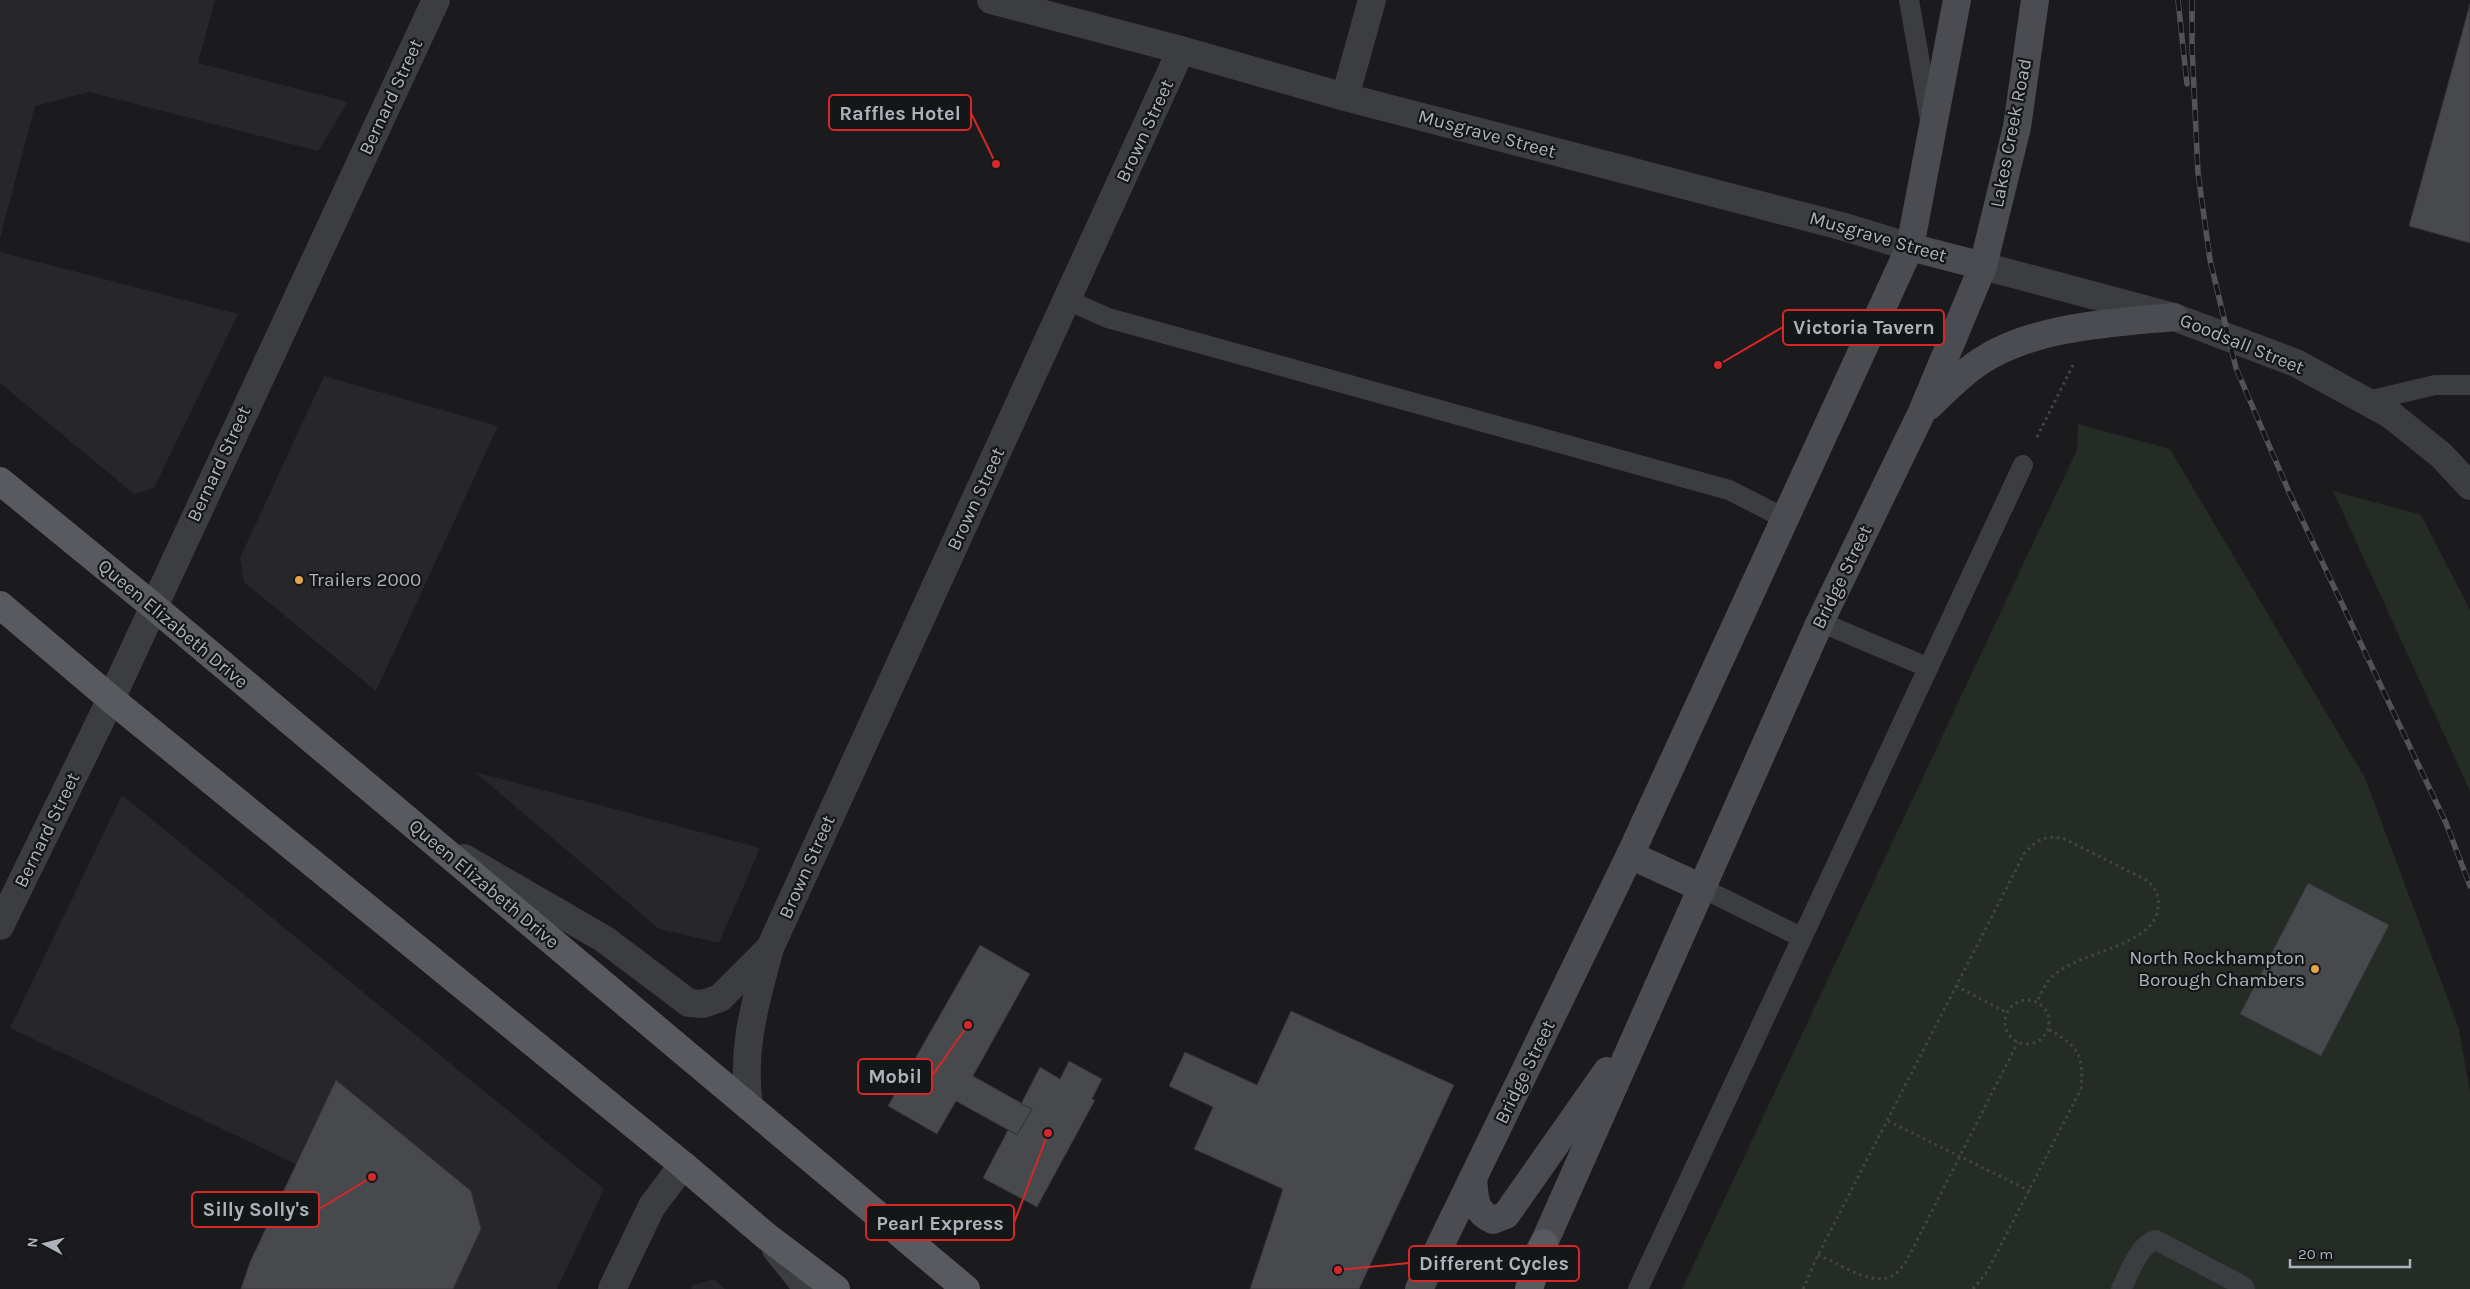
<svg xmlns="http://www.w3.org/2000/svg" width="2470" height="1289" font-family="Karla,sans-serif">
  <rect width="100%" height="100%" fill="#1b1b1d"/>
  <g fill="#272729">
    <polygon points="0,0 215,0 198,63 348,102 318,151 89,92 35,106 0,238"/>
    <polygon points="0,252 238,314 154,488 134,494 0,383"/>
    <polygon points="324,376 498,426 376,691 244,582 240,558"/>
    <polygon points="475,772 760,848 719,943 659,929"/>
    <polygon points="122,795 604,1189 557,1289 244,1289 296,1164 10,1028"/>
    <polygon points="714,1279 725,1289 691,1289 693,1285"/>
  </g>
  <g fill="#252c25">
    <polygon points="2078,424 2170,449 2365,778 2459,1029 2470,1092 2470,1289 1682,1289 2077,450"/>
    <polygon points="2333,491 2421,515 2470,610 2470,791"/>
  </g>
  <g fill="#48494c" stroke="#353538">
    <polygon points="2470,4 2470,243 2409,226"/>
    <polygon points="2308,883 2389,925 2321,1056 2240,1014"/>
    <polygon points="980,945 1030,974 973,1076 1032,1109 1017,1135 956,1101 937,1134 888,1106"/>
    <polygon points="1291,1011 1454,1085 1359,1289 1250,1289 1283,1189 1194,1149 1213,1107 1169,1086 1185,1052 1257,1085"/>
    <polygon points="1069,1061 1102,1079 1092,1099 1095,1100 1037,1207 983,1178 1008,1130 1017,1135 1032,1109 1021,1104 1040,1067 1060,1079"/>
    <polygon points="336,1080 471,1191 481,1229 453,1289 241,1289 250,1262"/>
  </g>
  <g fill="none" stroke-linecap="round" stroke-linejoin="round">
    <g stroke="#424448" stroke-width="3" stroke-dasharray="2.5 4" stroke-linecap="butt">
      <polyline points="2037,437 2073,365"/>
      <polyline points="1956,986 2008,1013"/>
      <circle cx="2027" cy="1022" r="22"/>
      <polyline points="1888,1121 2030,1191"/>
      <path d="M 1818,1255 C 1838,1263 1866,1283 1887,1278 C 1896,1276 1902,1267 1907,1260 L 2018,1042"/>
      <path d="M 1803,1289 L 1818,1255 L 2024,854 C 2036,840 2047,834 2065,839 L 2146,880 C 2165,894 2161,919 2143,932 C 2117,951 2078,955 2053,976 C 2045,983 2041,993 2037,1002"/>
      <path d="M 1973,1289 L 1987,1272 L 2081,1089 C 2084,1054 2078,1046 2048,1029"/>
    </g>
    <g stroke="#3c3d41" stroke-width="20">
      <polyline points="1909,0 1930,120"/>
      <polyline points="1067,300 1108,318 1729,490 1784,518"/>
      <polyline points="2368,401 2435,385 2470,385"/>
      <polyline points="1820,622 1927,667"/>
      <polyline points="1702,888 1801,937"/>
      <polyline points="1638,1289 2023,465"/>
      <path d="M 2121,1289 C 2130,1273 2138,1245 2156,1240 L 2243,1286 L 2245,1289"/>
    </g>
    <g stroke="#3c3d41" stroke-width="28">
      <polyline points="991,0 1181,50 1345,97 1841,226 1910,247"/>
      <polyline points="1345,97 1372,0"/>
      <polyline points="1983,266 2174,317 2296,363 2391,415 2441,455 2470,486"/>
      <polyline points="464,858 604,939 689,1003 703,1004 720,998 769,949"/>
      <polyline points="0,926 111,699 436,0"/>
      <path d="M 749,1107 C 741,1048 755,1004 770,948 L 1181,50"/>
      <polyline points="776,1249 808,1289"/>
      <polyline points="612,1289 652,1206 683,1165"/>
    </g>
    <g stroke="#4a4c51" stroke-width="28">
      <polyline points="1910,247 1983,266"/>
      <path d="M 1929,406 C 1946,390 1962,373 1981,361 C 2034,326 2113,323 2174,317"/>
      <polyline points="1630,855 1702,888"/>
      <path d="M 1473,1178 C 1475,1197 1473,1211 1493,1220 L 1506,1215 L 1607,1071"/>
      <polyline points="1532,1264 1544,1243 1820,622 1922,412 1983,266 2017,127 2035,0"/>
      <polyline points="1419,1289 1630,855 1910,247 1957,0"/>
    </g>
    <g stroke="#585a60" stroke-width="28">
      <polyline points="0,481 153,606 966,1289"/>
      <polyline points="0,605 111,699 683,1165 766,1236 836,1289"/>
      <polyline points="1529,1289 1544,1243"/>
    </g>
    <defs>
      <g id="rail">
        <polyline points="2178,0 2187,84"/>
        <polyline points="2192,0 2192,46 2198,173 2210,260 2236,368 2289,492 2446,823 2470,886"/>
      </g>
    </defs>
    <use href="#rail" stroke="#515358" stroke-width="5.5"/>
    <use href="#rail" stroke="#151618" stroke-width="4" stroke-dasharray="11" stroke-linecap="butt"/>
  </g>
  <g fill="#e3a44c" stroke="#151618" stroke-width="2">
    <circle cx="299" cy="580" r="5"/>
    <circle cx="2315" cy="969" r="5"/>
  </g>
  <g text-anchor="middle" dominant-baseline="central" stroke-width="4.5" stroke-linejoin="round" paint-order="stroke">
    <g font-size="19" fill="#aeb3bb" stroke="#151618">
      <text transform="translate(391 97) rotate(-65)">Bernard Street</text>
      <text transform="translate(1145 131) rotate(-65)">Brown Street</text>
      <text transform="translate(2011 133) rotate(-79)">Lakes Creek Road</text>
      <text transform="translate(1487 134) rotate(15)">Musgrave Street</text>
      <text transform="translate(1878 237) rotate(16)">Musgrave Street</text>
      <text transform="translate(2242 344) rotate(22)">Goodsall Street</text>
      <text transform="translate(219 464) rotate(-65)">Bernard Street</text>
      <text transform="translate(976 499) rotate(-65)">Brown Street</text>
      <text transform="translate(1842 577) rotate(-64)">Bridge Street</text>
      <text transform="translate(173 624) rotate(40)">Queen Elizabeth Drive</text>
      <text transform="translate(47 830) rotate(-64)">Bernard Street</text>
      <text transform="translate(807 867) rotate(-66)">Brown Street</text>
      <text transform="translate(484 884) rotate(40)">Queen Elizabeth Drive</text>
      <text transform="translate(1525 1072) rotate(-64)">Bridge Street</text>
    </g>
    <g font-size="19" fill="#aeb3bb" stroke="#151618" text-anchor="start">
      <text x="309" y="580">Trailers 2000</text>
      <text x="2305" y="958" text-anchor="end">North Rockhampton<tspan x="2305" dy="22">Borough Chambers</tspan></text>
    </g>
  </g>
  <path fill="none" stroke="#d62828" stroke-width="2" d="M996 164L971 113M1718 365L1783 327M968 1025L932 1076M372 1177L319 1209M1048 1133L1014 1223M1338 1270L1409 1263"/>
  <g fill="#d62828" stroke="#151618" stroke-width="2">
    <circle cx="996" cy="164" r="5"/>
    <circle cx="1718" cy="365" r="5"/>
    <circle cx="968" cy="1025" r="5"/>
    <circle cx="372" cy="1177" r="5"/>
    <circle cx="1048" cy="1133" r="5"/>
    <circle cx="1338" cy="1270" r="5"/>
  </g>
  <g fill="#151618" stroke="#d62828" stroke-width="2">
    <rect x="829" y="95" width="142" height="35" rx="5"/>
    <rect x="1783" y="310" width="161" height="35" rx="5"/>
    <rect x="858" y="1059" width="74" height="35" rx="5"/>
    <rect x="192" y="1192" width="127" height="35" rx="5"/>
    <rect x="866" y="1205" width="148" height="35" rx="5"/>
    <rect x="1409" y="1246" width="170" height="35" rx="5"/>
  </g>
  <g font-size="20" text-anchor="middle" font-weight="bold" fill="#aeb3bb">
    <text x="900" y="120">Raffles Hotel</text>
    <text x="1864" y="334">Victoria Tavern</text>
    <text x="895" y="1083">Mobil</text>
    <text x="256" y="1216">Silly Solly's</text>
    <text x="940" y="1230">Pearl Express</text>
    <text x="1494" y="1270">Different Cycles</text>
  </g>
  <g transform="translate(45 1244) rotate(277)" stroke="#151618" stroke-width="4" paint-order="stroke">
  <path d="M0-4L9 19L0 12L-9 19Z" fill="#aeb3bb"/>
  <text y="-8" font-size="14" font-weight="bold" text-anchor="middle" fill="#aeb3bb">N</text>
  </g>
  <path d="M2290 1259v8h120v-8" fill="none" stroke="#aeb3bb" stroke-width="2.5"/>
  <text x="2298" y="1259" font-size="15" fill="#aeb3bb" stroke="#151618" stroke-width="4" paint-order="stroke">20 m</text>
</svg>
